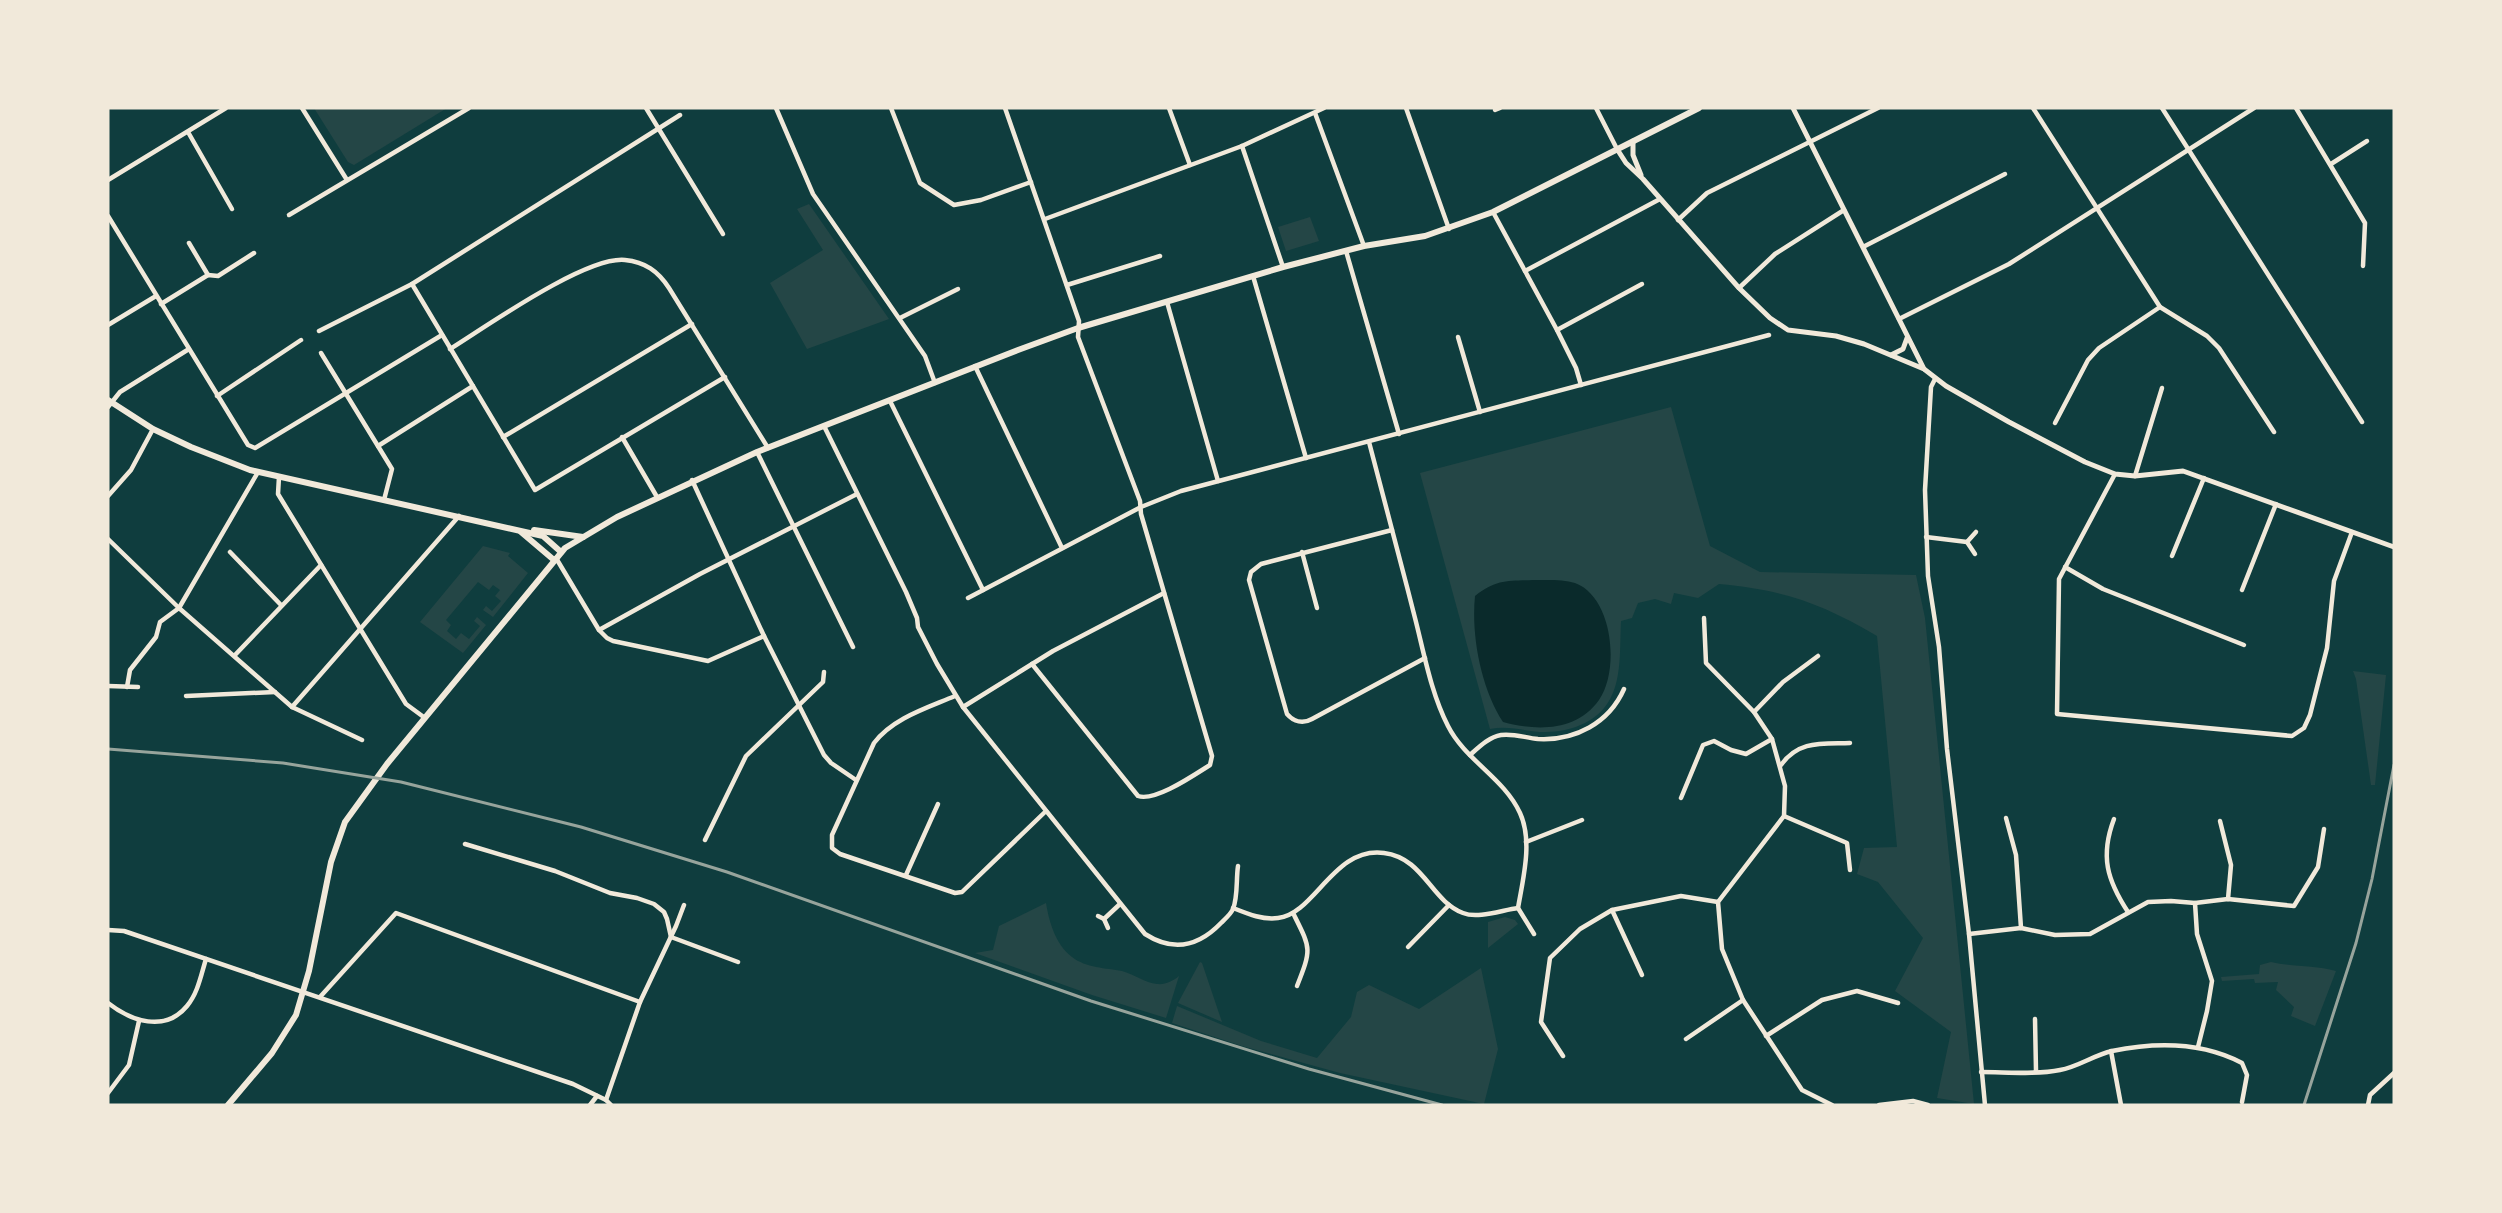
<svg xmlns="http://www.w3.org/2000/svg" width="2502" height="1213" font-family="'Work Sans',sans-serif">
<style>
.green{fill:#244646}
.water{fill:#0a2a2b}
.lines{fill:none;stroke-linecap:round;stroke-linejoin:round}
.minor{stroke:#f1e9da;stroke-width:4.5}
.tertiary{stroke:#f1e9da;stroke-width:5}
.secondary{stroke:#f1e9da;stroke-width:6}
.rail{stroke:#97a49c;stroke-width:3}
</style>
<rect width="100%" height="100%" fill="#0f3d3e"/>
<g class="green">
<polygon points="314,108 447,108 354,165 348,162"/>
<polygon points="809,204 889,319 807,349 770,283 823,250 797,209"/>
<polygon points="1310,217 1319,241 1286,251 1278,227"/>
<path d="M1671,407L1710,546L1760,572L1916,575L1925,618L1974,1104L1937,1098L1951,1032L1895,991L1923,938L1878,882L1857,874L1864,848L1897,847L1877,636C1821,603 1784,590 1719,584L1698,598L1674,593L1671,604L1655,599L1638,603L1632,618L1621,621C1619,659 1625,703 1585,723C1573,729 1559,732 1545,732C1527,732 1509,725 1490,729L1420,473Z"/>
<polygon points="483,546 510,553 508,556 528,573 493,617 483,610 486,606 492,611 501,601 495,596 500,590 493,585 489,590 478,582 446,620 451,625 447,631 456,639 461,633 469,639 480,626 474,621 477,617 486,625 463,653 420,622"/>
<polygon points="2353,671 2386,675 2375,785 2371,785 2356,679"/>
<path d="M1046,903C1049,922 1056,945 1072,957C1086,968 1106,968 1122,971C1134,974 1145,983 1157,984C1165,985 1173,981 1179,976L1166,1018L1092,995L975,953L993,950L999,926Z"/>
<polygon points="1505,917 1515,920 1518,924 1488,948 1488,922"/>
<polygon points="1200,962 1202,963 1222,1022 1178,1003"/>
<path d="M2271,962C2293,967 2314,965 2336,971L2315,1026L2291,1016L2294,1007L2276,990L2278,982L2255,983L2254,979L2222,981L2221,977L2259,974L2260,965Z"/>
<polygon points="1481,968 1498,1049 1484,1104 1340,1073 1242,1046 1172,1023 1177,1006 1261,1041 1317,1058 1351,1017 1357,992 1369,985 1419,1009"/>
</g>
<path class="water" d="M1533,580C1546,580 1563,579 1575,583C1613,597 1620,670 1599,700C1576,732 1536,731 1503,722C1481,688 1471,636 1475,596C1496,579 1508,581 1533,580Z"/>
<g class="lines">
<g class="minor">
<polyline points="302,108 347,180"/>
<polyline points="646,108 723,234"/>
<polyline points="776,108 813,194 925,356 935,383"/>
<polyline points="891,108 920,183 954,205 981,200 1031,182"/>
<path d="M1005,108L1079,321L1078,337L1140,501L1141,514L1212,756L1210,765C1194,775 1155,802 1138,796L1032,664"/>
<polyline points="1169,108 1190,165"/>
<polyline points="1406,108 1449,229"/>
<polyline points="1596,108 1617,149"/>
<polyline points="2033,108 2160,307 2207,336 2219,348 2274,432"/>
<polyline points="2162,108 2362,422"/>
<polyline points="2296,108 2365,223 2363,266"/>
<polyline points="1495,110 1500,108"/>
<polyline points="1315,113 1364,246"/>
<polyline points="188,132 232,209"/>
<polyline points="1242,146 1283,267"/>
<polyline points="2331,164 2367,141"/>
<polyline points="108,180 226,108"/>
<polyline points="1493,212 1557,330 1576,368 1581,385"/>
<polyline points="289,215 469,108"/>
<polyline points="108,216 248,445 255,448 442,335"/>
<polyline points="1045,219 1242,146 1324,108"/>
<polyline points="1678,220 1707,193 1878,108"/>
<polyline points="189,243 208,275"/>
<polyline points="1863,247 2005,174"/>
<polyline points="1346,251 1399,434"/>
<polyline points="1525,271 1660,199"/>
<polyline points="1253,276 1306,458"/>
<polyline points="412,284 535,490 725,377"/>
<polyline points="1067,285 1160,256"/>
<polyline points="1739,288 1775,254 1844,210"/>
<polyline points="1167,302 1218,481"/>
<polyline points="161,304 208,275 218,276 254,253"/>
<polyline points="900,318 958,289"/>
<polyline points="1899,319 2009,264 2254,108"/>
<polyline points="108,325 156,296"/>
<polyline points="1557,330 1642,284"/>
<polyline points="319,331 412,284 680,115"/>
<polyline points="1458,337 1480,412"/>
<path d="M450,349C487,326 586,256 625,260C645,262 658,271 669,288L768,448"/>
<polyline points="321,353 392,469 384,500"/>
<polyline points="975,366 1062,548"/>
<polyline points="1935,379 1931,387 1925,490 1928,576 1939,647 1947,749 1969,934 1985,1105"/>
<polyline points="217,396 301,340"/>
<polyline points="890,401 983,590"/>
<polyline points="108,407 120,392 189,349"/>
<polyline points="2055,423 2088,360 2099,348 2160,307"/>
<path d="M824,426L906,592L917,618L918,627L937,664L963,707L1145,934C1173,952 1198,947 1221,923C1225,919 1231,914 1233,909C1238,897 1236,879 1238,866"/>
<polyline points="503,437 692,324"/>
<polyline points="622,437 657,497"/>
<path d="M1369,442C1384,500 1400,559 1415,618C1424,653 1431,693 1448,726C1465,760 1504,778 1520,813C1533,841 1523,879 1518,908L1534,934"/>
<polyline points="378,446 473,386"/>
<polyline points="757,452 853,647"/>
<polyline points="2115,474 2059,579 2057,714 2292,736 2304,728 2310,715 2327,648 2334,581 2352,532"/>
<polyline points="2135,476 2162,388"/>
<polyline points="279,477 278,494 406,704 425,718"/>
<polyline points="692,480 764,636 824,755 831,763 856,780"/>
<polyline points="108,496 131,470 153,429"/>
<path d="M1392,530L1261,564L1251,572L1249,580L1287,714C1294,722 1303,724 1312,719L1425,658"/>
<polyline points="1926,537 1967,542 1976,532"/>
<polyline points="108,539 179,608 292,707 362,740"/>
<polyline points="1967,542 1975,554"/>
<polyline points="230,552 281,605"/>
<polyline points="1302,552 1317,608"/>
<polyline points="2172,556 2204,478"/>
<polyline points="556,558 599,630 607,638 613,641 708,661 764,636"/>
<polyline points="2065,567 2103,589 2244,645"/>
<polyline points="2242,590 2276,504"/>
<polyline points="968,598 1141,507 1181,491 1769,335"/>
<polyline points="1704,618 1706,663 1754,712 1772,739 1785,786 1784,816 1718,902 1722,949 1743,1000 1802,1090 1832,1105"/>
<polyline points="599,630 700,574 857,494"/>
<polyline points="235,655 321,565"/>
<polyline points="108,686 138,687"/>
<polyline points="127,687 130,670 156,637 160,622 179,608 258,472"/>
<polyline points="186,696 275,692"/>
<path d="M955,696C927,708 893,718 874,743L832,835V848L840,854L955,893L962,892L1046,811"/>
<polyline points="292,707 459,516"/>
<polyline points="963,707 1053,651 1164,593"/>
<polyline points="1754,712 1783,682 1818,656"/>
<path d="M1470,755C1479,747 1489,737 1501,735C1513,733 1526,738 1538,739C1575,741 1609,723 1624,689"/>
<path d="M1781,765C1799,740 1822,744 1850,743"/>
<polyline points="1681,798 1703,745 1714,741 1731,750 1746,754 1772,739"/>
<polyline points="1784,816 1847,843 1850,870"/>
<polyline points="2006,818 2016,855 2021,928"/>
<path d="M2114,819C2100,856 2107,880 2128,912"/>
<polyline points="2220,821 2231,865 2228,899"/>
<polyline points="705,840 746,756 823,682 824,672"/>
<polyline points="1526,842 1582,820"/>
<polyline points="465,844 555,871 610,893 637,898 654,904 664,912 667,919 671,937 738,962"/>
<polyline points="906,875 938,804"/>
<polyline points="2195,903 2197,934 2212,981 2207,1011 2198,1047"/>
<path d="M1233,908C1248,914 1262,920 1278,918C1315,914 1334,846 1384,853C1424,858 1431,901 1463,913C1478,919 1502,910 1518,908"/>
<polyline points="1612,910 1642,975"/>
<path d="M1293,913C1311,949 1312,948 1297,986"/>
<polyline points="1098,916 1104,919 1108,928"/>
<polyline points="1104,919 1120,904"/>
<polyline points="108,930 124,931 573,1084 606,1100 611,1105"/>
<polyline points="1969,934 2021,928 2055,935 2090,934 2148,902 2171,901 2195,903 2228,899 2294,906 2318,867 2324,829"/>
<polyline points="1408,947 1449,905"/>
<polyline points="320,997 396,913 640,1002"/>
<path d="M108,1003C131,1021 165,1033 187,1006C198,993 201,975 206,959"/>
<polyline points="2035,1019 2036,1071"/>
<polyline points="1766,1036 1822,1000 1857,991 1898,1003"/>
<polyline points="1686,1039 1743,1000"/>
<polyline points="2111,1051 2121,1105"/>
<polyline points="1563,1056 1541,1022 1550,958 1580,929 1612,910 1681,896 1718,902"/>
<path d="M1981,1072C2006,1072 2035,1075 2060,1070C2078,1067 2094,1055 2112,1051C2156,1042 2202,1042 2242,1063L2247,1075L2242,1102"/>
<polyline points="108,1093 129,1065 139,1021"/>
<polyline points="606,1100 640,1002 676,926 684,905"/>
<polyline points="590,1105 597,1096"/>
<polyline points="1879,1105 1913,1101 1928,1105"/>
<polyline points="2368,1105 2370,1095 2394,1073"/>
</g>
<g class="tertiary">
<polyline points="1793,108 1924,369"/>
<polyline points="1633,141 1633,155 1641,175"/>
<polyline points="1617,149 1626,163 1643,179 1739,288 1770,318 1788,330 1836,336 1864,344 1924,369 1946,386 2009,422 2085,462 2115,474 2135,476 2183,471 2394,547"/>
<polyline points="1891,355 1903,349 1907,338"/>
</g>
<g class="secondary">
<polyline points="108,400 153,429 191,447 250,470 543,536 561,552"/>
<polyline points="534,530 583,537"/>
<polyline points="521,532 554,560"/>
<polyline points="228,1105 272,1053 296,1015 309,971 331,862 345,822 387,764 565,548 617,517 757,452 1018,350 1078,328 1283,267 1364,246 1425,236 1493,212 1699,108"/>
</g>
<g class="rail">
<polyline points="108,749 283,763 401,782 581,827 727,872 1091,1001 1309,1069 1442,1105"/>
<polyline points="2304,1105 2356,943 2372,879 2394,765"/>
</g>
</g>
<rect width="2502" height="1213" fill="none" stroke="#f1e9da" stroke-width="219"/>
</svg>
